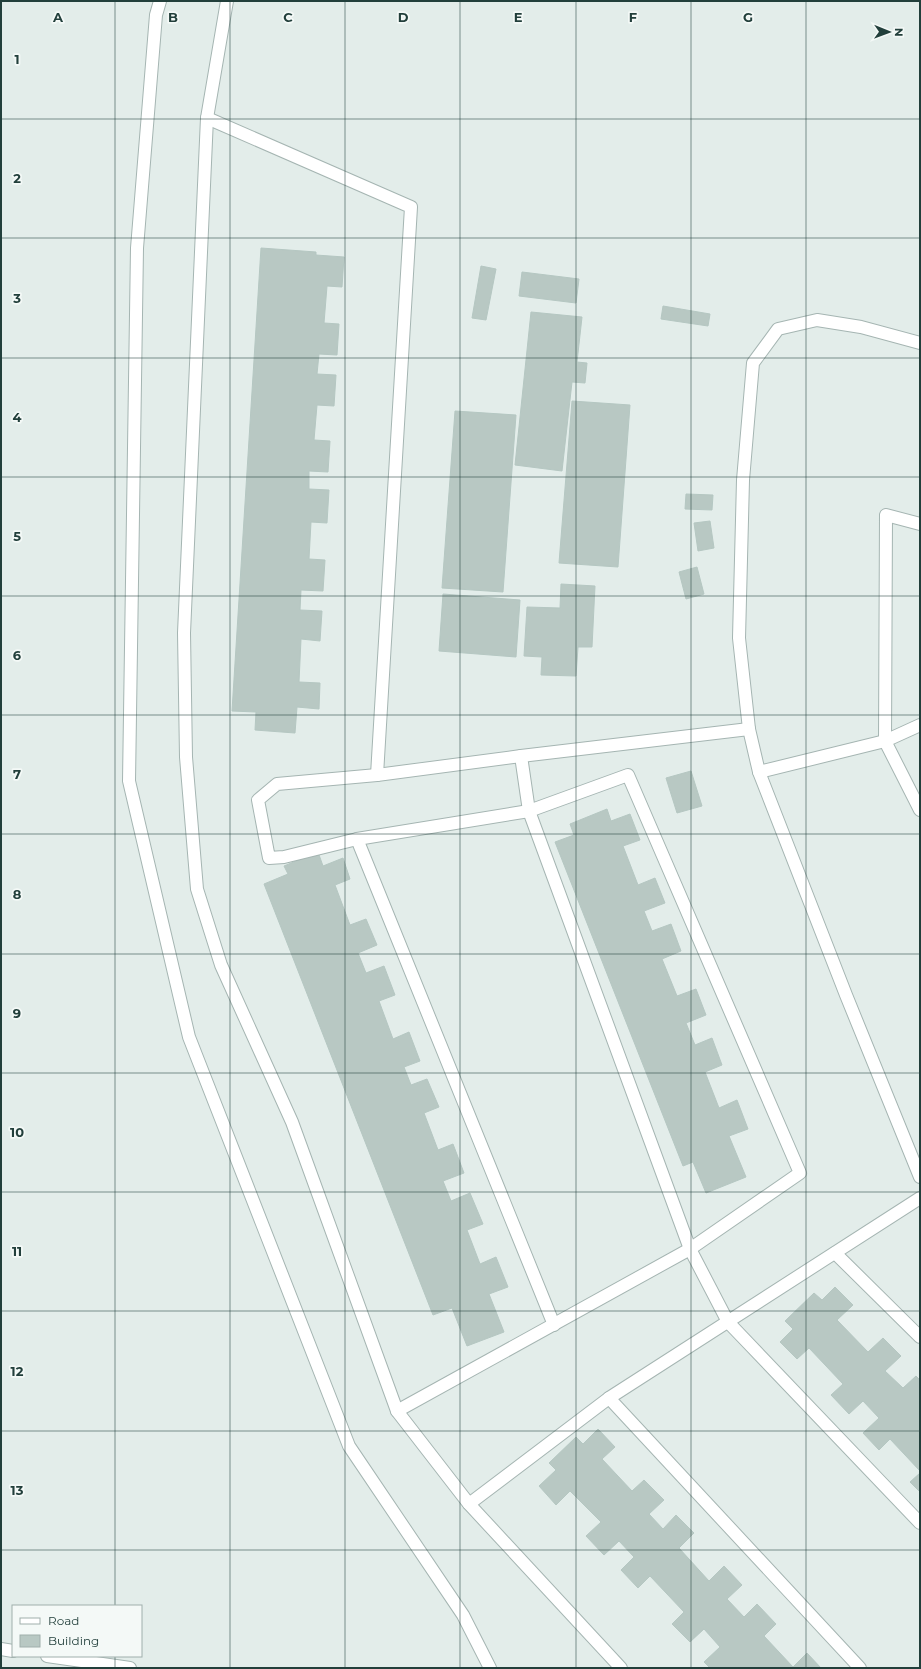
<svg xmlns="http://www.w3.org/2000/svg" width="921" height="1669" font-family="Montserrat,sans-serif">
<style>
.building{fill:#b8c8c3;stroke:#b5c7c2}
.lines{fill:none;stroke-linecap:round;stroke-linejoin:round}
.minor-casing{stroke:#a5b5b2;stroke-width:14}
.minor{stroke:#fff;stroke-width:12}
.grid{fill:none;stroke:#223f3b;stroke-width:1;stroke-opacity:0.55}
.grid-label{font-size:13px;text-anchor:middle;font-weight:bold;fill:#223f3b;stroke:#f4f9f7;stroke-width:3.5;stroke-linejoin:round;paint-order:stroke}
</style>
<rect width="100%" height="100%" fill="#e3edea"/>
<g class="building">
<polygon points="261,248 316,252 316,255 344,257 342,287 327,286 324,323 339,324 337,355 319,354 317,374 336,375 334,406 317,405 314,440 330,441 328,472 309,471 309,489 329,490 327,523 311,522 309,559 325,560 323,591 301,590 300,610 322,611 320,641 301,639 299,682 320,683 319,709 297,707 295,733 255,730 256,712 232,711"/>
<polygon points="481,266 496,269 486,320 472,318"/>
<polygon points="522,272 579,279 576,303 519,296"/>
<polygon points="663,306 710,314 708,326 661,319"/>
<polygon points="531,312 582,317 577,362 587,363 585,383 572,382 562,471 515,465"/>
<polygon points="572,401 630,405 618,567 559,563"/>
<polygon points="455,411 516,415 503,592 442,588"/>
<polygon points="686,494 713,495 712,510 685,509"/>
<polygon points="710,521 714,548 698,551 694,523"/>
<polygon points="697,567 704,594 686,599 679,572"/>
<polygon points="561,584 595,586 592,647 578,647 576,676 541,675 542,657 524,656 527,607 560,608"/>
<polygon points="443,594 520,600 516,657 439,651"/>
<polygon points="691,771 702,806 677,813 666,778"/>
<polygon points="607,809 611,821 630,814 640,840 623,846 638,885 655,878 665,903 644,911 652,931 671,924 681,951 662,959 677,996 696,989 706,1015 686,1023 695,1045 712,1038 722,1065 705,1072 719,1108 737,1100 748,1129 729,1136 746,1177 706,1193 693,1162 683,1166 555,842 574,835 570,824"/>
<polygon points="318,852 323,866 343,858 350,879 335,885 350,925 366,919 377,945 358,953 366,973 384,966 395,995 379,1001 393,1039 409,1032 420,1061 404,1067 411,1085 427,1079 439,1107 424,1113 438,1150 453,1144 464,1173 443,1181 451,1201 470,1193 483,1224 467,1230 480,1264 496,1257 508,1287 489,1294 504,1332 467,1346 452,1308 433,1315 264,884 288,874 284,866"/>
<polygon points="835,1287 853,1305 837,1320 868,1352 883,1338 901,1356 885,1371 903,1388 916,1376 920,1380 920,1471 890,1439 879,1450 863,1433 879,1418 863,1401 849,1414 831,1395 843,1384 809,1348 797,1359 780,1342 793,1329 785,1321 814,1293 822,1300"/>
<polygon points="598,1429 615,1447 602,1459 632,1491 644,1480 664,1500 649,1514 663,1529 676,1515 694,1533 679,1548 709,1581 724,1566 742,1585 727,1599 744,1617 757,1604 776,1624 764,1636 793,1667 807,1653 821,1668 710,1668 704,1662 720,1647 704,1629 690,1642 672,1624 684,1612 650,1576 638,1588 621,1570 634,1557 619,1541 604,1555 586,1536 601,1522 570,1491 556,1505 539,1486 556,1470 549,1463 576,1437 583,1444"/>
<polygon points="920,1473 920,1492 910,1482"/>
</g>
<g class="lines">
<g class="minor-casing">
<g id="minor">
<polyline points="160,1 156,15 137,248 129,781 189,1037 349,1446 463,1615 490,1668"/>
<polyline points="227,1 207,118 184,633 186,757 197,889 221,965 292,1122 397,1411 469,1504 621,1668"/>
<polyline points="207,118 411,207 377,775"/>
<polyline points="920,343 861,327 817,320 778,329 753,363 743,480 739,638 749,729 759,772 846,995 920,1177"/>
<polyline points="920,524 886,515 885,741 920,810"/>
<polyline points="521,756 529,811 690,1249 728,1322 920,1523"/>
<polyline points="759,772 885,741 920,725"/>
<polyline points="357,839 554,1325"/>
<polyline points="835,1253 920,1337"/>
<polyline points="609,1398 860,1668"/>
<polyline points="397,1411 690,1249 800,1173 628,775 529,811 357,839 284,857 269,858 258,800 277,784 377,775 521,756 749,729"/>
<polyline points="469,1504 609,1398 920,1198"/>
<polyline points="1,1649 13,1651"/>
<polyline points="47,1656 130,1668"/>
</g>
</g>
<use href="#minor" class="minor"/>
</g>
<path class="grid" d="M115,1V1606M230,1V1668M345,1V1668M460,1V1668M576,1V1668M691,1V1668M806,1V1668M1,119H920M1,238H920M1,358H920M1,477H920M1,596H920M1,715H920M1,834H920M1,954H920M1,1073H920M1,1192H920M1,1311H920M1,1431H920M1,1550H920M115,1656V1668"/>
<g class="grid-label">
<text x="58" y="22">A</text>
<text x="173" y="22">B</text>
<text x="288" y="22">C</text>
<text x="403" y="22">D</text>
<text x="518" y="22">E</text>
<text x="633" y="22">F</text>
<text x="748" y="22">G</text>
<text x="17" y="64">1</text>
<text x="17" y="183">2</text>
<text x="17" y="303">3</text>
<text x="17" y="422">4</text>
<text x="17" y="541">5</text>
<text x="17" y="660">6</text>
<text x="17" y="779">7</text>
<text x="17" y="899">8</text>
<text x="17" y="1018">9</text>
<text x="17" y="1137">10</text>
<text x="17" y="1256">11</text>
<text x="17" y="1376">12</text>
<text x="17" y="1495">13</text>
</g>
<rect width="921" height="1669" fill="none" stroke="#223f3b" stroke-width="4"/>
<rect x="12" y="1605" width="130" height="52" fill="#f4f9f7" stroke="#a0afac"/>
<rect x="20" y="1618" width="20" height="6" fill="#ffffff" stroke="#a0afac"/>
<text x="48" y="1625" font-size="12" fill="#223f3b">Road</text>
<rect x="20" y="1635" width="20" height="12" fill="#b8c8c3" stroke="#a0afac"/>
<text x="48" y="1645" font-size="12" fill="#223f3b">Building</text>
<g transform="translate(889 32) rotate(91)" stroke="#f4f9f7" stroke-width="3" paint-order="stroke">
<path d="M0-3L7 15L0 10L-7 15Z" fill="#223f3b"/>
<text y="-6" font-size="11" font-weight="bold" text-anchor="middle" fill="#223f3b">N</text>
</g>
</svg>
